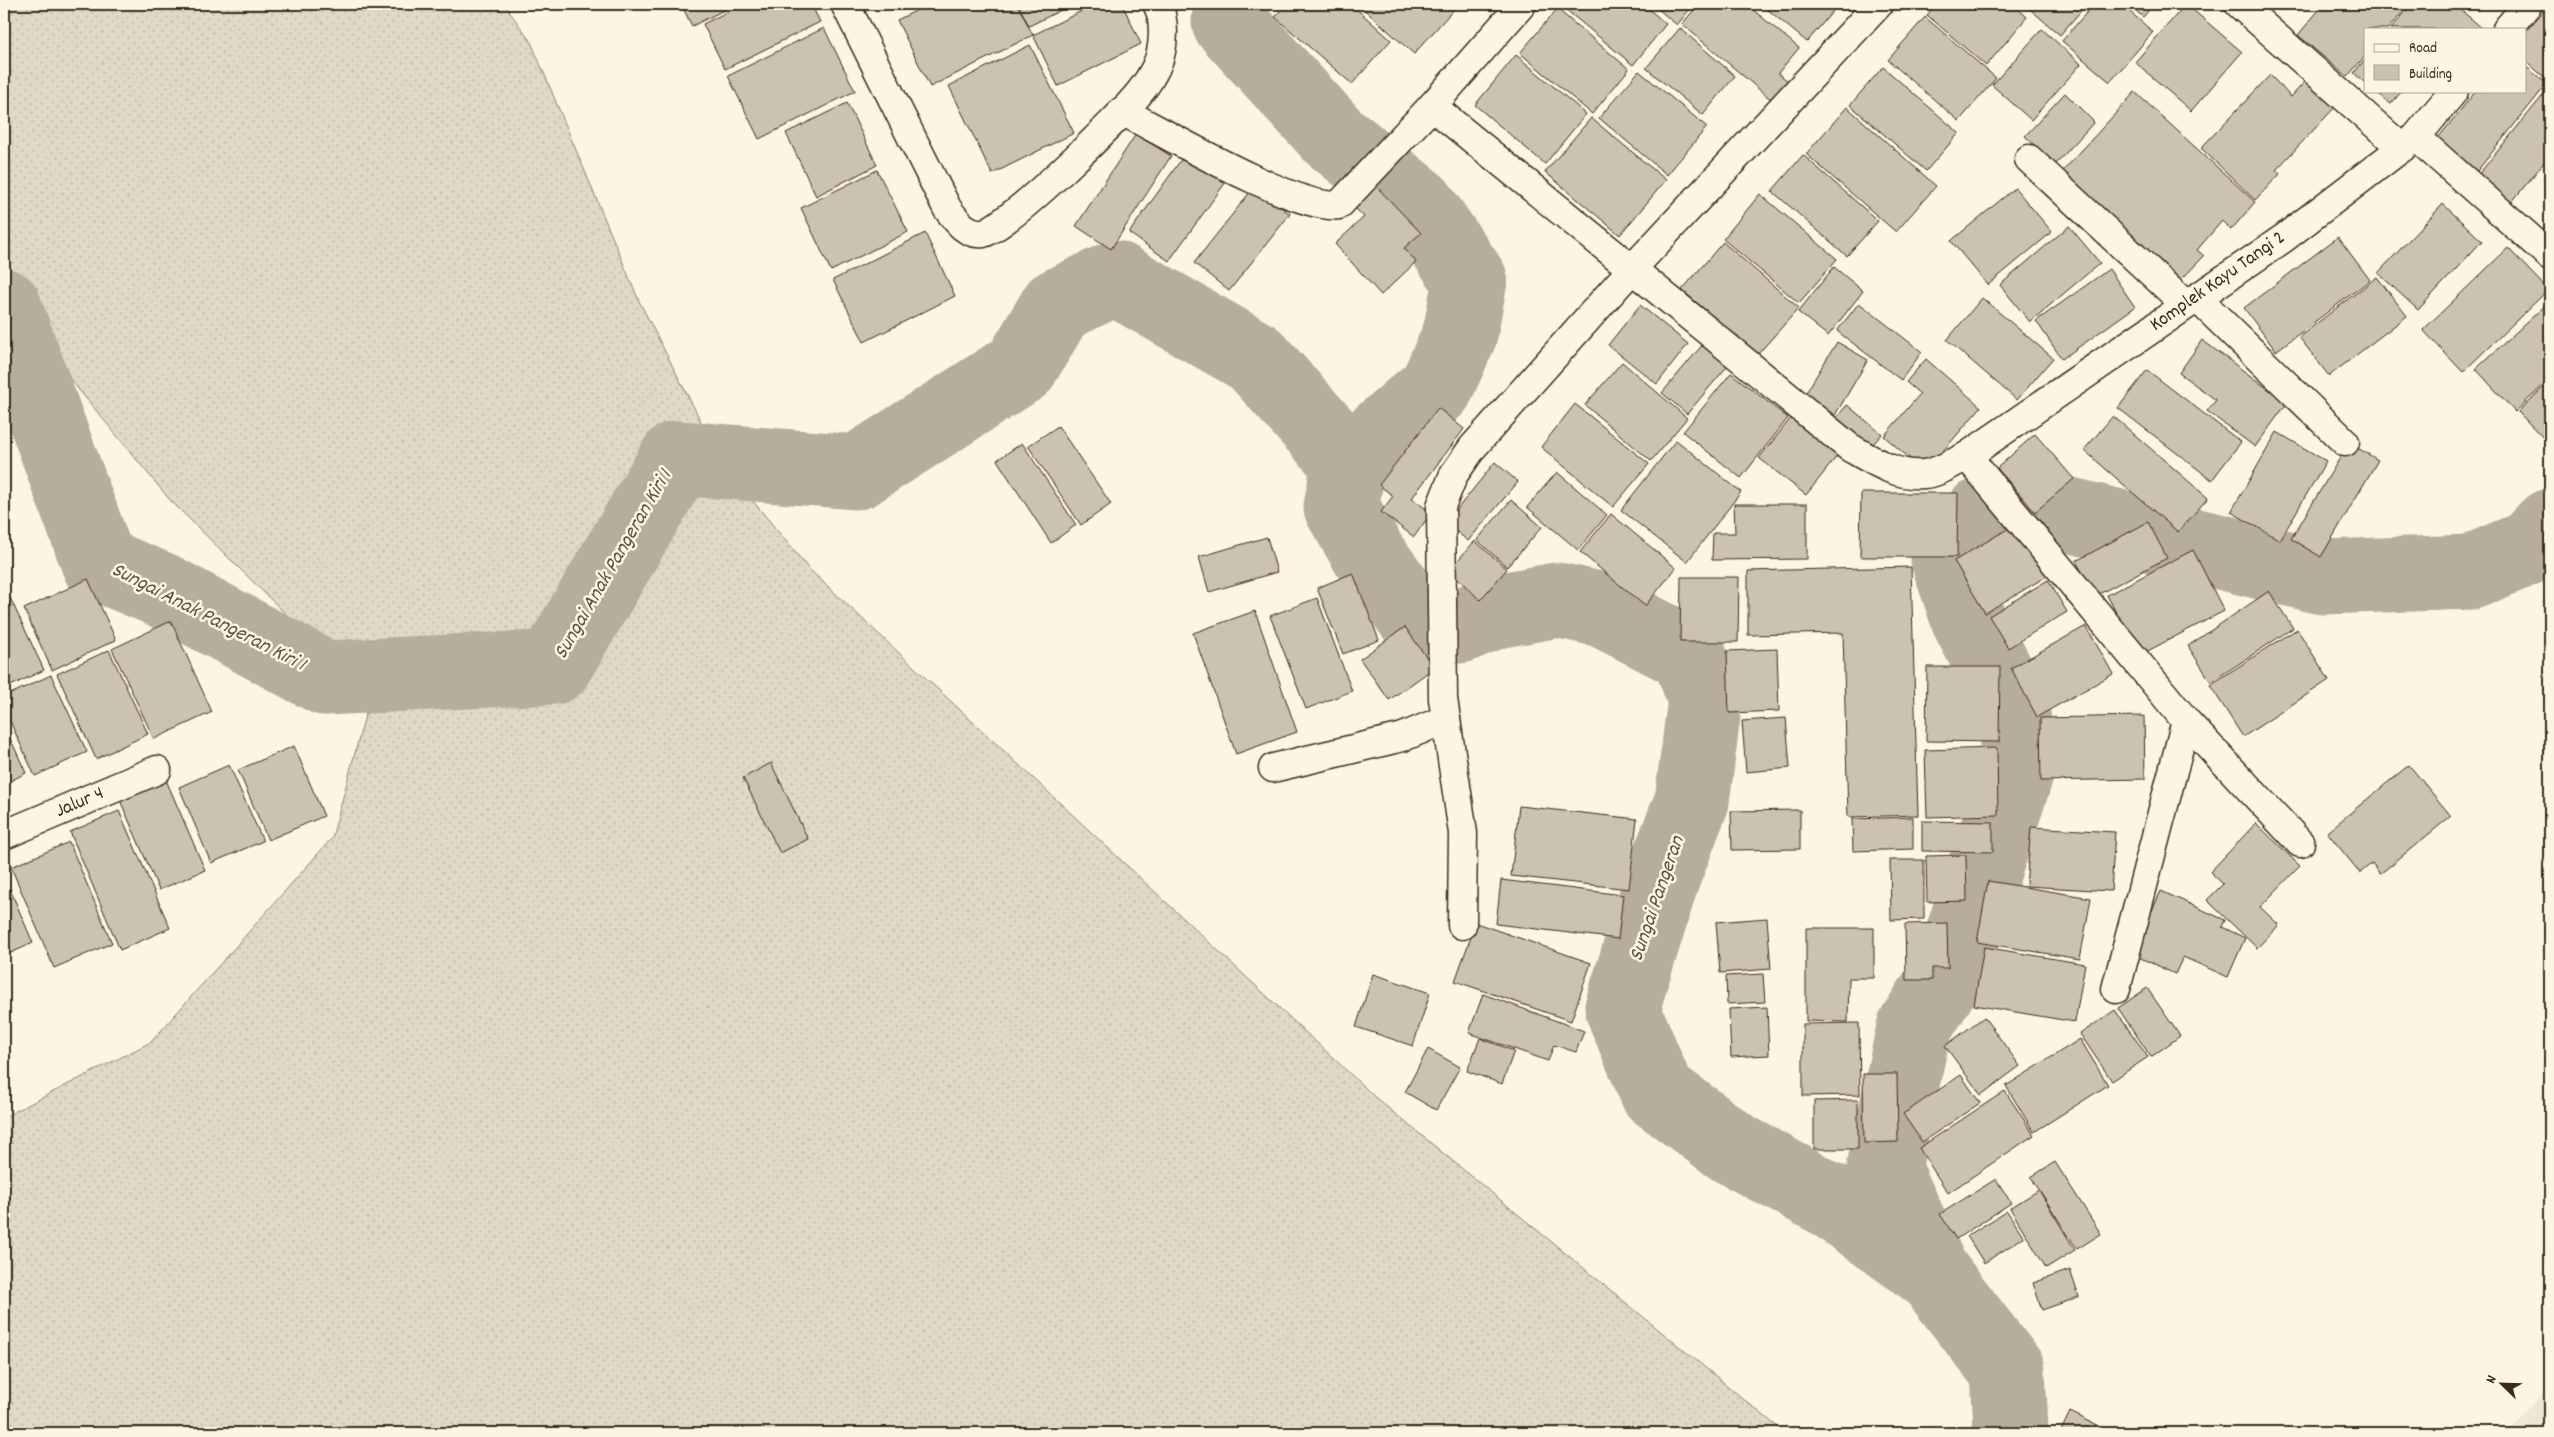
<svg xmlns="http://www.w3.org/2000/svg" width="2554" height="1437" font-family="Dekko,sans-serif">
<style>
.built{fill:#eee6d6}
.grass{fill:url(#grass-dots);stroke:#8e8173}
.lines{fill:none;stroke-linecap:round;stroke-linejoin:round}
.river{stroke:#b7ad9e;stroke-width:75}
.building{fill:#ccc2b3;stroke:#3b2a1e}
.minor-casing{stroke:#3b2a1e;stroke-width:31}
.minor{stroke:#fcf5e5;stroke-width:28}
.labels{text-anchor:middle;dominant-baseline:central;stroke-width:5;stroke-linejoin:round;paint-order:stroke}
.street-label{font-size:20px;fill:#3b2a1e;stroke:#fcf5e5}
.water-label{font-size:21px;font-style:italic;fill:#605144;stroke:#fcf5e5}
</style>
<defs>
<pattern id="grass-dots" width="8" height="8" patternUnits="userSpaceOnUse" patternTransform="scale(1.25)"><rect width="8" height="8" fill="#e0d8c8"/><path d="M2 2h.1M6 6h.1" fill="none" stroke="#c1baab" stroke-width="1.8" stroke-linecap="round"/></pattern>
</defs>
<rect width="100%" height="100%" fill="#fcf5e5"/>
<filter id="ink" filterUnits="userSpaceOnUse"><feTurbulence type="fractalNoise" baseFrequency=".02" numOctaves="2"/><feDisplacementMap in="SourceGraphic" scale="10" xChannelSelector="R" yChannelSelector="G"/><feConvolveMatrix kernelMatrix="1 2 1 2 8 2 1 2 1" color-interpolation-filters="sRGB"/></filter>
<g filter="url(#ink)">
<polygon class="built" points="2550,1388 2550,1433 2503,1433"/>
<polygon class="grass" points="4,4 504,4 531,42 639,301 724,466 809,569 1377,1099 1785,1433 4,1433 4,1117 151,1042 332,838 370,697 170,500 41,344 4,260"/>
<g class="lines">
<g class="river">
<polyline points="1231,4 1229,22 1334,137 1418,204 1470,280 1460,334 1436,388 1349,463"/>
<polyline points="4,306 99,564 162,590 325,678 554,667 677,458 857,472 1021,367 1057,306 1115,278 1255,358 1349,463"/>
<polyline points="1349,463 1341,507 1369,555 1414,616 1460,626 1496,611 1557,600 1603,610 1689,654 1705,700 1692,801 1662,879 1622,1008 1657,1092 1733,1148 1831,1201 1933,1274 2008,1371 2011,1429 2009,1433"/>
<polyline points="1931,1271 1884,1168 1914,1028 1951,969 2020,762 2011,701 1969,621 1948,559 1980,516 2033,506 2323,577 2471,572 2530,547 2550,526"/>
</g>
</g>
<g class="building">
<polygon points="681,4 736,4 692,26"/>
<polygon points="743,4 811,4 820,22 725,69 703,24"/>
<polygon points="930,4 1017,4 1033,35 930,87 897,20"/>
<polygon points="1018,4 1073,4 1029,26"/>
<polygon points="1096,4 1122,4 1141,44 1058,86 1033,35"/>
<polygon points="1286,4 1351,4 1391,40 1352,84 1275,17"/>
<polygon points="1358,4 1449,4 1454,9 1414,54"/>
<polygon points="1559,4 1643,4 1666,24 1633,65"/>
<polygon points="1652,4 1694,4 1677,25"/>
<polygon points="1699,4 1746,4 1799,48 1778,73 1789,82 1774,102 1682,24"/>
<polygon points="1761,4 1837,4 1838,5 1807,42"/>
<polygon points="1937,4 2012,4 2027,17 1986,66 1927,15"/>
<polygon points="2024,4 2087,4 2060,35"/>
<polygon points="2094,4 2121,4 2153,32 2110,82 2062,41"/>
<polygon points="2128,4 2154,4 2143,17"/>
<polygon points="2186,4 2242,52 2191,111 2135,62"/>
<polygon points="2324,4 2410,4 2388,29 2365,29 2365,56 2347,77 2298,35"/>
<polygon points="2412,4 2454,4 2483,29 2391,29"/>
<polygon points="2550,4 2550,74 2546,79 2525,60 2525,32"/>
<polygon points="1557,9 1629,69 1592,114 1520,53"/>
<polygon points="1925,17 1996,78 1959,121 1888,60"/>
<polygon points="824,28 855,91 759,139 728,76"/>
<polygon points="1680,28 1735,76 1703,115 1646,68"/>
<polygon points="2042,29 2081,64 2031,120 1992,85"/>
<polygon points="1030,45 1074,133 992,174 949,86"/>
<polygon points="1516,55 1586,114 1545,164 1475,105"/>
<polygon points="2365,59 2365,83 2354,73"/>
<polygon points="2525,66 2547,84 2477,171 2438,138 2476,91 2525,91"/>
<polygon points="1883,67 1959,133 1926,171 1850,105"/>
<polygon points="1639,71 1707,127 1667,175 1599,118"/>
<polygon points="2270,75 2291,97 2309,77 2338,104 2276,170 2280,174 2255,200 2201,148"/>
<polygon points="2550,87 2550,155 2511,203 2478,175"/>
<polygon points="2375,91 2402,91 2391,104"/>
<polygon points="2135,92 2255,202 2231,230 2222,221 2197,250 2204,256 2181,280 2062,172"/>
<polygon points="2065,93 2094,122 2055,165 2025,136"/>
<polygon points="847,103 877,165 816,196 786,133"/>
<polygon points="1847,107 1936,186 1896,232 1806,154"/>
<polygon points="1591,118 1666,180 1620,235 1545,172"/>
<polygon points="1136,134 1171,156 1111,249 1076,226"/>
<polygon points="1188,150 1228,179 1169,261 1129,233"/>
<polygon points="1803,155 1878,221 1847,256 1772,191"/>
<polygon points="877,170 908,232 831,271 801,208"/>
<polygon points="1376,186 1421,233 1404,248 1416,262 1381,295 1335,244 1364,217 1354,207"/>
<polygon points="1254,187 1290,214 1229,291 1194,263"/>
<polygon points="2015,188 2052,232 1988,285 1951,241"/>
<polygon points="1760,194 1837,259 1799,303 1723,239"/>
<polygon points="2443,204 2482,241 2418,310 2378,273"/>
<polygon points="2069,226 2100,263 2030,322 2000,285"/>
<polygon points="925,233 955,296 864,342 833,280"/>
<polygon points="2338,237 2370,280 2276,351 2244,308"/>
<polygon points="1723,242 1799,308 1757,355 1682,290"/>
<polygon points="2508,248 2548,290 2463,372 2423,330"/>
<polygon points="1834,267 1863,291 1828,336 1798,312"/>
<polygon points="2109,269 2135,307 2062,359 2036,321"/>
<polygon points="2377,277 2407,316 2329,376 2299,337"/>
<polygon points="1982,298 2053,358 2017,400 1947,340"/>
<polygon points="2550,301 2550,379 2515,412 2476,369"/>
<polygon points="1859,303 1922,352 1901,380 1837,331"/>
<polygon points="1640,305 1688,344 1657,384 1608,345"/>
<polygon points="2202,340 2287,403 2255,447 2207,411 2216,400 2179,373"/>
<polygon points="1837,342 1868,360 1835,415 1804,396"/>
<polygon points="1704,343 1729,364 1687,414 1662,393"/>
<polygon points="1926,359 1981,407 1925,472 1884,436 1920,394 1906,382"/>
<polygon points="1622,362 1687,418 1651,461 1585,405"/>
<polygon points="2147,370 2241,442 2212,480 2118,408"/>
<polygon points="1731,373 1788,418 1741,478 1683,432"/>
<polygon points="2550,381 2550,445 2518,412"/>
<polygon points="1575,404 1649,464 1613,507 1541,447"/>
<polygon points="1847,405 1882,434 1866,452 1832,423"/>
<polygon points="1438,408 1464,429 1412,498 1431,513 1414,537 1381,512 1393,496 1379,485"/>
<polygon points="2113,416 2208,498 2178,532 2084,450"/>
<polygon points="4,417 10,431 4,434"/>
<polygon points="1791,418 1838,455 1806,495 1759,458"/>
<polygon points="1058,426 1111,504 1081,525 1028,446"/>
<polygon points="2277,432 2326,461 2280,540 2231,512"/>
<polygon points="2035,434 2074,479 2035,512 1997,468"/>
<polygon points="1676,440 1741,492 1687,562 1621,510"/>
<polygon points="1022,443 1076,525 1051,543 997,460"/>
<polygon points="2349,443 2378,460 2321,557 2291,539"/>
<polygon points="1495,462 1518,482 1468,541 1446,523"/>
<polygon points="1557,472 1607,515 1578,550 1527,507"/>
<polygon points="1861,493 1958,493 1957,557 1860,557"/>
<polygon points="1511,500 1542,527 1507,567 1477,540"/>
<polygon points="1734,504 1807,504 1807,559 1712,560 1713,533 1735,533"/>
<polygon points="1611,514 1676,568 1645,606 1580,552"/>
<polygon points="2148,522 2167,558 2095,596 2076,561"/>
<polygon points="2016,524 2047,576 1985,613 1954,561"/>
<polygon points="1267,537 1277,572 1209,592 1199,557"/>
<polygon points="1475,541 1507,569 1480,600 1449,570"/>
<polygon points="2193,550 2224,611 2138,656 2107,595"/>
<polygon points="1911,567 1918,815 1848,817 1843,633 1748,635 1748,571"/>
<polygon points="1353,573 1379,640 1343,654 1317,588"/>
<polygon points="1681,577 1739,577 1738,642 1680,642"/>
<polygon points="88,579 116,640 52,670 24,609"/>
<polygon points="2048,580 2067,612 2008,648 1989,616"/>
<polygon points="4,585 44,670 4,689"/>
<polygon points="2269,591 2293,628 2211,682 2188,646"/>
<polygon points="1317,598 1352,691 1306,709 1270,616"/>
<polygon points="1255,611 1297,732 1236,754 1193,633"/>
<polygon points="171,621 212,712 154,739 112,649"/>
<polygon points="2086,626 2113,674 2037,717 2011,668"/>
<polygon points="1405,627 1434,668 1389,700 1360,659"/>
<polygon points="2297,629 2329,680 2243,737 2210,685"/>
<polygon points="1777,649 1779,711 1729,713 1727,651"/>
<polygon points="109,650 148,734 96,759 57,674"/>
<polygon points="1927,667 2000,667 1999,742 1926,741"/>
<polygon points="51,675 87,752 35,776 4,708 4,697"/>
<polygon points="2144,716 2145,779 2041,781 2040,718"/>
<polygon points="1786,718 1790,768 1746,772 1742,721"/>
<polygon points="4,725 26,773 4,784"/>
<polygon points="294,746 324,816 268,840 238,770"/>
<polygon points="1997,748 1998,815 1927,817 1925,750"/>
<polygon points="771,763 808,839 780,853 743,778"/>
<polygon points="229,765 263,841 211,863 179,787"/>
<polygon points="2409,765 2451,816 2380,874 2372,863 2360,873 2327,832"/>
<polygon points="166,780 205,870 159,890 120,800"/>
<polygon points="1519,806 1637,819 1629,889 1511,876"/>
<polygon points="1800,810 1800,849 1732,850 1731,811"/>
<polygon points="119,811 170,928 120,950 70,832"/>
<polygon points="1913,817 1913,849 1853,851 1852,819"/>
<polygon points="1922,821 1993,822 1993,852 1922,851"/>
<polygon points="2256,823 2300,866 2260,907 2279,925 2257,948 2207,900 2223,884 2210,872"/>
<polygon points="2031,827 2115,832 2111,891 2026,886"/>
<polygon points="69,842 112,943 54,968 11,867"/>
<polygon points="1966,855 1967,901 1927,902 1926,856"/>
<polygon points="1890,860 1924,860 1924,919 1891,920"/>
<polygon points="4,875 33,943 4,956"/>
<polygon points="1501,880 1623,895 1618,939 1496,924"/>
<polygon points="1988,881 2091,898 2080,959 1977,942"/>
<polygon points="2161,891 2225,920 2222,927 2245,938 2228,977 2183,957 2175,974 2132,954"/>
<polygon points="1767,918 1771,969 1720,973 1716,922"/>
<polygon points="1476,923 1591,963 1571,1021 1455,981"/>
<polygon points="1947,923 1948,968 1932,968 1932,980 1906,980 1905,924"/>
<polygon points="1806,928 1874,928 1874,978 1849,978 1848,1022 1806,1021"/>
<polygon points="1984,947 2085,964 2075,1022 1974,1005"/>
<polygon points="1373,974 1430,993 1413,1046 1356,1027"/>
<polygon points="1763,974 1765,1002 1727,1004 1726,976"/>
<polygon points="2147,988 2180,1036 2151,1057 2118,1008"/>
<polygon points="1483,994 1584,1031 1576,1052 1554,1045 1548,1061 1469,1033"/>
<polygon points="1767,1007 1769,1055 1731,1057 1729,1009"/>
<polygon points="2115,1010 2148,1057 2112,1081 2080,1034"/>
<polygon points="1984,1017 2020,1066 1981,1095 1945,1046"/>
<polygon points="1859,1023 1860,1095 1803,1096 1803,1024"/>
<polygon points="1480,1038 1514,1051 1502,1084 1467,1071"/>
<polygon points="2080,1039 2108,1085 2034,1132 2006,1086"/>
<polygon points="1428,1049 1460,1067 1436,1110 1405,1092"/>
<polygon points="1863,1074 1897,1074 1898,1142 1864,1143"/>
<polygon points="1961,1075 1980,1103 1922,1142 1903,1114"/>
<polygon points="2005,1091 2034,1135 1948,1193 1919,1148"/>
<polygon points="1858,1100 1858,1149 1814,1149 1814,1101"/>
<polygon points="2055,1162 2101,1234 2077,1249 2031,1177"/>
<polygon points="1996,1179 2011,1203 1956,1239 1940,1214"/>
<polygon points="2039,1190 2075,1250 2046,1268 2010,1208"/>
<polygon points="2007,1211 2024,1237 1984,1263 1967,1236"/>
<polygon points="2070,1270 2079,1297 2042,1310 2033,1283"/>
<polygon points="2070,1412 2113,1433 2060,1433"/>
</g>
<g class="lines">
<g class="minor-casing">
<g id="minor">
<path d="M845,4L947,208C956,220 966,235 983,233C1005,230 1123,115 1140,92C1146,85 1152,75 1156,67C1164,50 1166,20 1157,4"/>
<polyline points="2239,4 2402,148"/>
<polyline points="2507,29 2528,4"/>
<polyline points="1432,106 1632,269 1879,4"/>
<path d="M1122,111C1163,132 1300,212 1339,205L1432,106L1522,4"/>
<polyline points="2416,137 2550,256"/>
<polyline points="2029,159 2186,305"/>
<polyline points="2197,298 2345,442"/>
<polyline points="1967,456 2186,721 2116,989"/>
<polyline points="2186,721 2300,843"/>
<polyline points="1273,768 1403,737 1446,719"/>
<polyline points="4,835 157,770"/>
<path d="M1462,925L1463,833L1443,699L1441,506L1454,474L1473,447L1632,269L1849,447C1872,460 1897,477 1924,474C1939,473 1954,462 1967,456L2284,238L2416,137L2454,91"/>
</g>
</g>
<use href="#minor" class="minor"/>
</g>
</g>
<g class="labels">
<g class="street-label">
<text transform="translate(2218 282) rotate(-35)">Komplek Kayu Tangi 2</text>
<text transform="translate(80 803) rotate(-23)">Jalur 4</text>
</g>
<g class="water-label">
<text transform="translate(614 565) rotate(-60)">Sungai Anak Pangeran Kiri 1</text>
<text transform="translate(208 618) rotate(27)">Sungai Anak Pangeran Kiri 1</text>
<text transform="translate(1658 899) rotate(-71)">Sungai Pangeran</text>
</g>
</g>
<rect width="2554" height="1437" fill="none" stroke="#fcf5e5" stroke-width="20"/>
<rect x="10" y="10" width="2534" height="1417" fill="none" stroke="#3b2a1e" stroke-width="2" filter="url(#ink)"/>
<rect x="2364" y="28" width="162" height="65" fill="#fcf5e5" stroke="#afa495"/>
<rect x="2374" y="44" width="25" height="8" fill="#fcf5e5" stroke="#afa495"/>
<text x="2409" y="52" font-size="15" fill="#3b2a1e">Road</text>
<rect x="2374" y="65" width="25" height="15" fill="#ccc2b3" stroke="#afa495"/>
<text x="2409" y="78" font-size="15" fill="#3b2a1e">Building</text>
<g transform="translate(2502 1384) rotate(293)" stroke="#fcf5e5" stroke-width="4" paint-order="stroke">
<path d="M0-4L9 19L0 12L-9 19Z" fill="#3b2a1e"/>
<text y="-8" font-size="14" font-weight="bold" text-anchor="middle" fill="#3b2a1e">N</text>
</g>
</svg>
